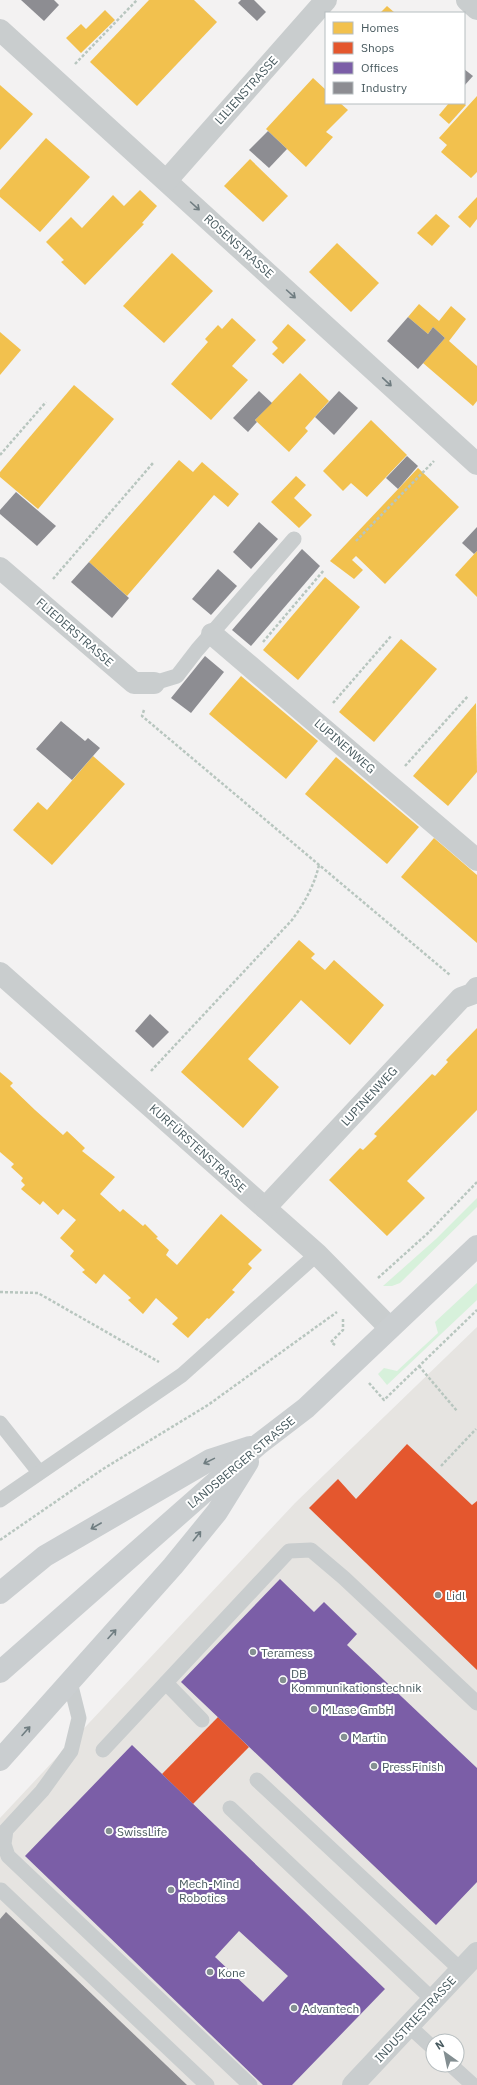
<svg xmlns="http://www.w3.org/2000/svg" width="477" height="2085" font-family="'IBM Plex Sans',sans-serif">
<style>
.commercial{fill:#e6e4e1;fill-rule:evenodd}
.green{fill:#d7f1db}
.homes{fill:#f2c14e}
.shops{fill:#e4572e}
.offices{fill:#7b5ea7;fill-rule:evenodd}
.industry{fill:#8d8d92}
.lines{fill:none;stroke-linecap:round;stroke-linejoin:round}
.path{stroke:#b8c6bf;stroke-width:2.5;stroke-dasharray:3 2;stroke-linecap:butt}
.service{stroke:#c9cdce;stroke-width:15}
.minor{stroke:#c9cdce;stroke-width:22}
.secondary{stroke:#caced0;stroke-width:22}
.oneway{stroke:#6f7c80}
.oneway2{stroke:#6f7d81}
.poi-dot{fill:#848f92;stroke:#fff;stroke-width:1.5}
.labels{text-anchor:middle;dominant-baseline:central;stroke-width:4;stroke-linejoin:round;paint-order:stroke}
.street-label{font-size:12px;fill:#485a5f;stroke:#fff}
.poi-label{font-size:12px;fill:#485a5f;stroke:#fff;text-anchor:start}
</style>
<rect width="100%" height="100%" fill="#f3f2f2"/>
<path class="commercial" d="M477,1327V2085H0V1818L295,1503ZM433,2041H457V2065H433Z"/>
<g class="green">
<polygon points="477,1198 477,1207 400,1283 392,1286 383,1286 436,1239"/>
<polygon points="477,1283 477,1300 387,1385 378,1374 384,1368 397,1371 438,1333 435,1322"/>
</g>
<g class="homes">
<polygon points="149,0 194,0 217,22 137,106 90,62"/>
<polygon points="387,6 395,13 380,13"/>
<polygon points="105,10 115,20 81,53 66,38 81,24 86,29"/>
<polygon points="313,78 326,90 326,103 340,103 348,110 326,132 333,137 306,167 266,129"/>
<polygon points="0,85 33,114 0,150"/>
<polygon points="477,96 477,172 471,178 441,152 447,145 439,138"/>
<polygon points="449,103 463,103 466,105 449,124 439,115"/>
<polygon points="46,138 90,177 40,232 0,197 0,190"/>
<polygon points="250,159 288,196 263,222 224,186"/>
<polygon points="140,190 157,206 142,223 144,224 85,285 61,262 64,260 46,242 71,217 82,228 113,195 124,206"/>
<polygon points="477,197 477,219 470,228 458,217"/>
<polygon points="436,214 450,226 432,246 417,233"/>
<polygon points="337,243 379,283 351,312 309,272"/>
<polygon points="172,253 213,291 164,343 123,306"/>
<polygon points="419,304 439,321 451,306 466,319 449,341 477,366 477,401 473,406 423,363 445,338 433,327 428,334 408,317"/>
<polygon points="232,318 256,340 232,366 248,380 211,420 171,384 208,342 205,339 218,325 222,329"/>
<polygon points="288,324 306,340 283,364 272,354 278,348 272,342"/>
<polygon points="0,332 21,350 0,375"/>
<polygon points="300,373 329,401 305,428 308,431 289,452 255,420"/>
<polygon points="74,385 114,419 38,509 0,477 0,472"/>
<polygon points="371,420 407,455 367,497 351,483 343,491 323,471"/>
<polygon points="179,460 193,472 202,462 239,494 228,507 214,495 127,596 89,562"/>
<polygon points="418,468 459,507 385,584 356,556 352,560 363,570 354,579 330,561"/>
<polygon points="296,476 306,485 294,498 312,515 299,528 271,502"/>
<polygon points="477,551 477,597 455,575"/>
<polygon points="325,577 360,607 298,680 263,650"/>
<polygon points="401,639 437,669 374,742 339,712"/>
<polygon points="241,676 318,741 286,779 209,714"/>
<polygon points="476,703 477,772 448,806 413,776"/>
<polygon points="93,756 125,784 52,865 13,830 38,802 47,810"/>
<polygon points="336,757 419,827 387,864 305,794"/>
<polygon points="434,838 477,875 477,943 401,877"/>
<polygon points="299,940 315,954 311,958 325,970 334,960 384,1005 350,1045 301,1000 248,1059 279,1087 243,1128 181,1072"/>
<polygon points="477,1028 477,1110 407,1181 425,1198 387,1236 329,1180 360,1148 363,1150 377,1136 374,1134 432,1074 435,1076 448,1062 446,1060"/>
<polygon points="0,1072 13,1083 10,1086 35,1110 63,1135 67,1131 85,1148 82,1151 115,1177 100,1194 120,1212 123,1209 143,1226 145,1224 158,1237 156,1238 169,1250 166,1255 177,1265 221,1214 262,1250 248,1264 252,1268 232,1290 235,1292 209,1319 207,1318 188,1338 172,1324 178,1318 156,1298 143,1314 128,1300 131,1298 104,1274 96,1284 82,1272 85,1270 70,1256 74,1251 60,1238 76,1220 63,1209 58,1215 43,1201 40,1205 21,1189 25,1185 21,1181 23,1178 11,1167 14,1164 0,1152"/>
</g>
<g class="shops">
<polygon points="407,1444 472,1505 477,1501 477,1670 309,1508 338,1479 356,1499"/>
<polygon points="218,1717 249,1747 193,1804 162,1774"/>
</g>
<g class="offices">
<polygon points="280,1579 314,1612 324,1602 357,1634 347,1645 477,1768 477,1882 436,1925 181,1682"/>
<path d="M132,1745L385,1989L292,2085H263L25,1856ZM239,1931L288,1976L263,2002L215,1957Z"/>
</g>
<g class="industry">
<polygon points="21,0 54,0 59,5 44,21"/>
<polygon points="241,0 254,0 266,12 257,21 238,3"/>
<polygon points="464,69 473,76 464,86"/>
<polygon points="268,131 287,149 269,168 249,150"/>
<polygon points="408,317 428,334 433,327 445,338 418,369 387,341"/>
<polygon points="259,391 272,403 255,420 257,422 248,432 233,418"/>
<polygon points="339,391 358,408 334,435 315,417"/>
<polygon points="407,456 418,466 398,489 386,478"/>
<polygon points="16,492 56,526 37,546 0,514 0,510"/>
<polygon points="259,522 278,539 251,569 233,552"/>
<polygon points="477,527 477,551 474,554 462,543"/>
<polygon points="302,549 320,566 251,646 232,630"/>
<polygon points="89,562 129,598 112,618 71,582"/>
<polygon points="218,569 237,586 211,615 192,599"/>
<polygon points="205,656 224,672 191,713 171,698"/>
<polygon points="61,721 85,741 88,738 100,748 72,780 36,749"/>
<polygon points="150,1014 169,1032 153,1048 135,1031"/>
<polygon points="6,1912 187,2085 0,2085 0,1919"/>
</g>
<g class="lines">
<g class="path">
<polyline points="75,64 137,0"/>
<polyline points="0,455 46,402"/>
<polyline points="356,541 434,461"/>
<polyline points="53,579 153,463"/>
<polyline points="263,642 324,570"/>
<polyline points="333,703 392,635"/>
<polyline points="144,710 142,716 450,975"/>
<polyline points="405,766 468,696"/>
<path d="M151,1071L292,920C305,902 314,886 319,865"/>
<polyline points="378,1278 428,1233 477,1182"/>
<polyline points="0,1292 38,1293 159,1362"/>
<polyline points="335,1345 331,1342 343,1330 343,1319"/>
<polyline points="419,1366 457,1411"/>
<polyline points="369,1383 384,1400 477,1310"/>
<polyline points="441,1466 476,1429"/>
<polyline points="0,1540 103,1469 208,1405 337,1312"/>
</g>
<g class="service">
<polyline points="154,683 177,676 197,650 294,539"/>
<polyline points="0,1423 39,1472"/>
<polyline points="0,1500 182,1375 317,1254"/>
<polyline points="70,1682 79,1718 71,1751 42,1791 6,1830 4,1844 8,1856 250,2085"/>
<polyline points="166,1683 202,1720"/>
<polyline points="103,1750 289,1551 311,1550 344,1578 477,1703"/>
<polyline points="257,1780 461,1970"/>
<polyline points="230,1808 433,2000"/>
<polyline points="0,1892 1,1890 207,2085"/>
<polyline points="409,2026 433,2048"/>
<polyline points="451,2065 473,2085"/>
</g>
<g class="minor">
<polyline points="467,0 477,9"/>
<polyline points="0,30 477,464"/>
<polyline points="167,180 326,0"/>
<polyline points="0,568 134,683 154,683"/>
<polyline points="212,634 477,860"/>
<polyline points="0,973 317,1254 390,1328"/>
<polyline points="265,1208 461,998 472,994 477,988"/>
<polyline points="353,2085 477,1953"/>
</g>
<g class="secondary">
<polyline points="0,1593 45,1556 210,1460 250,1447"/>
<polyline points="0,1672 259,1444 306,1408 477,1246"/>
<polyline points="0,1760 173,1566 217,1512 248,1462"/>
</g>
</g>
<defs><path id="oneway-shaft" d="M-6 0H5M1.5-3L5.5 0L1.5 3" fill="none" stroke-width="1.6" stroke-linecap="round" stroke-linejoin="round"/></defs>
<g class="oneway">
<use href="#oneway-shaft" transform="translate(195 206) rotate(42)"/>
<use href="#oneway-shaft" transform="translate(291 294) rotate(42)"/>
<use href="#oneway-shaft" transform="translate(387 382) rotate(43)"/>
</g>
<g class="oneway2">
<use href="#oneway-shaft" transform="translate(209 1461) rotate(154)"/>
<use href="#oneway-shaft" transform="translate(96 1526) rotate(150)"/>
<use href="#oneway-shaft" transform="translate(197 1536) rotate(-51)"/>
<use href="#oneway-shaft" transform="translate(112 1634) rotate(-48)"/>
<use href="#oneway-shaft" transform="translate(26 1731) rotate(-48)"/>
</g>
<g class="poi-dot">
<circle cx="438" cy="1595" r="4"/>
<circle cx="253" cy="1652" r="4"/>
<circle cx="283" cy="1680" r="4"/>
<circle cx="314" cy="1709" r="4"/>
<circle cx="344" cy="1737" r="4"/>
<circle cx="374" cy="1766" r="4"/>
<circle cx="109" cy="1831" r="4"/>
<circle cx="171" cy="1890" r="4"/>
<circle cx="210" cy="1972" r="4"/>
<circle cx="294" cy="2008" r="4"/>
</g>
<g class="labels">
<g class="street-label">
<text transform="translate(246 90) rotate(-48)">LILIENSTRASSE</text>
<text transform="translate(239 246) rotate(42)">ROSENSTRASSE</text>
<text transform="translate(75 632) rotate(41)">FLIEDERSTRASSE</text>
<text transform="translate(345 746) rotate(41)">LUPINENWEG</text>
<text transform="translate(369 1096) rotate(-47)">LUPINENWEG</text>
<text transform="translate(198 1148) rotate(42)">KURFÜRSTENSTRASSE</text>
<text transform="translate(241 1462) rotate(-40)">LANDSBERGER STRASSE</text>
<text transform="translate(415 2019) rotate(-47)">INDUSTRIESTRASSE</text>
</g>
<g class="poi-label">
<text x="446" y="1595">Lidl</text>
<text x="261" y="1652">Teramess</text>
<text x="291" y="1673">DB<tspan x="291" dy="14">Kommunikationstechnik</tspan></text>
<text x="322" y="1709">MLase GmbH</text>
<text x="352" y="1737">Martin</text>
<text x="382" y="1766">PressFinish</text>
<text x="117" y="1831">SwissLife</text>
<text x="179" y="1883">Mech-Mind<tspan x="179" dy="14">Robotics</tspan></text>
<text x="218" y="1972">Kone</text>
<text x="302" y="2008">Advantech</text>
</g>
</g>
<rect x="325" y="12" width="140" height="92" fill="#ffffff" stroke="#b6bdbf"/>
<rect x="333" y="22" width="20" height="12" fill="#f2c14e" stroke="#b6bdbf"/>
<text x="361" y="32" font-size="12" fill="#485a5f">Homes</text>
<rect x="333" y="42" width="20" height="12" fill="#e4572e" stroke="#b6bdbf"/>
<text x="361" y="52" font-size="12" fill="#485a5f">Shops</text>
<rect x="333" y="62" width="20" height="12" fill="#7b5ea7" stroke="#b6bdbf"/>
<text x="361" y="72" font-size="12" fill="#485a5f">Offices</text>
<rect x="333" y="82" width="20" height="12" fill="#8d8d92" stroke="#b6bdbf"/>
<text x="361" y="92" font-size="12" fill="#485a5f">Industry</text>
<g transform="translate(445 2053) rotate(327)"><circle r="19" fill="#ffffff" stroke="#b6bdbf"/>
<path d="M0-3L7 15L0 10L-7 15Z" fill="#848f92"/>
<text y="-6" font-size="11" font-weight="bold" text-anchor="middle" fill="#485a5f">N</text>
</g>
</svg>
